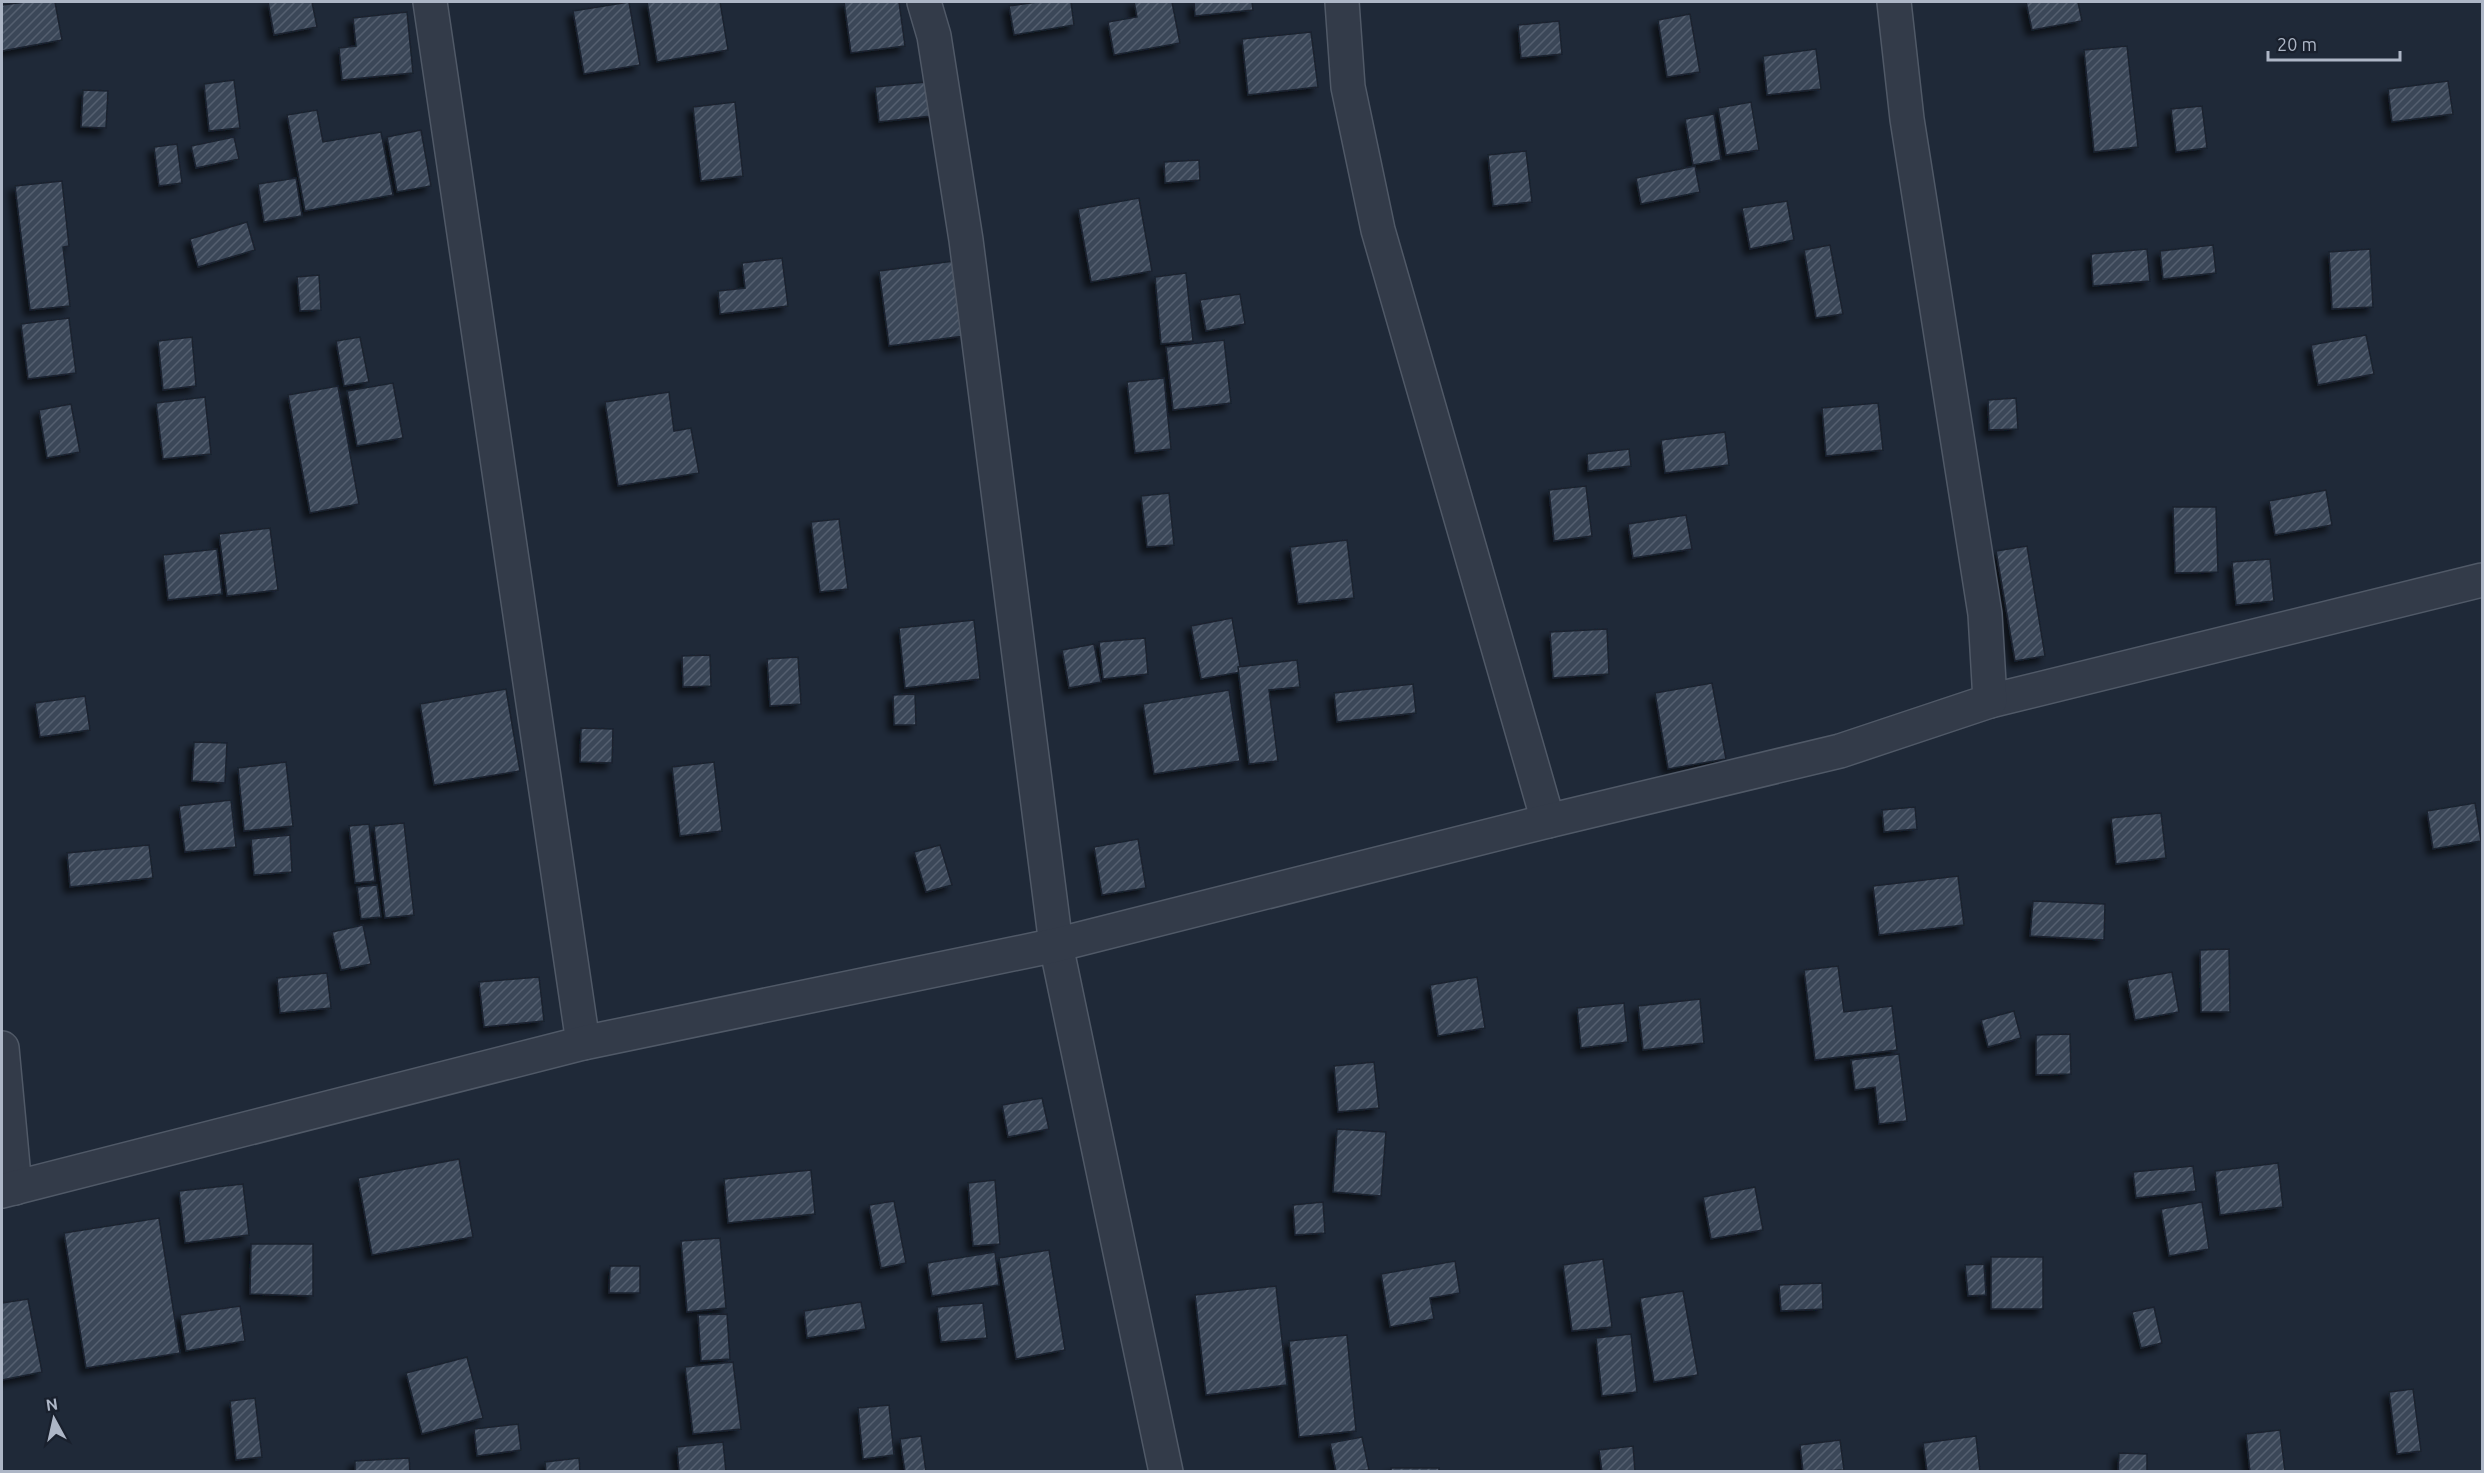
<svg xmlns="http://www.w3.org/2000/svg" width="2484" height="1473" font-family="Ubuntu,sans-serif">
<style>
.building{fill:url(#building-hatch);stroke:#1a222f;stroke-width:1.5;filter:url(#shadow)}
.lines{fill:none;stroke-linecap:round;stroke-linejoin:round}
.minor-casing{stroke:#505967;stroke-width:36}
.minor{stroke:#333b49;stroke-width:33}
</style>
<defs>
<pattern id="building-hatch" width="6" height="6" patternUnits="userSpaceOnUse" patternTransform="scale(1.5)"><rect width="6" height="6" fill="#3b4759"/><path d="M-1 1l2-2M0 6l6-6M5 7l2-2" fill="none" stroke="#555f6f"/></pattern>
<filter id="shadow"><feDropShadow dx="-5.5" dy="5.5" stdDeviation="3" flood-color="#0009"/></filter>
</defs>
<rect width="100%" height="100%" fill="#1f2938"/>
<g class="building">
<polygon points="25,2 55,2 62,40 2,51 2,5"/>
<polygon points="268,2 312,2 317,27 274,35"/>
<polygon points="629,2 640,65 584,74 573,11"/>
<polygon points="647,2 720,2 728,50 657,62"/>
<polygon points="844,2 899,2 905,46 851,53"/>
<polygon points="1037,2 1071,2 1074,25 1014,35 1009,6"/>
<polygon points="1134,2 1172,2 1180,43 1114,55 1108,22 1137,17"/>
<polygon points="1194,2 1252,2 1253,10 1195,16"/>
<polygon points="2026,2 2078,2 2082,21 2032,30"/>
<polygon points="407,12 413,73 342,80 339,48 356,46 353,18"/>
<polygon points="1690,14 1700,72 1667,77 1658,20"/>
<polygon points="1559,21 1562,54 1521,58 1518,25"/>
<polygon points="1311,32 1318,87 1248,95 1242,39"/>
<polygon points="2127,46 2138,147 2094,152 2084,50"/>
<polygon points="1816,49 1821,89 1767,95 1763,56"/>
<polygon points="234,80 240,128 209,131 204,84"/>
<polygon points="936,81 940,115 879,122 875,87"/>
<polygon points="2448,81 2453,114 2392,122 2388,89"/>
<polygon points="83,90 108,91 106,128 81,127"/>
<polygon points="735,102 743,176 701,181 693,107"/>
<polygon points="1751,102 1759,150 1726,155 1718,108"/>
<polygon points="2202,106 2207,148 2176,152 2171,109"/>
<polygon points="317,110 323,142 381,132 393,195 305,211 287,115"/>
<polygon points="1714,114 1721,160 1693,165 1685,119"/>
<polygon points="421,130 431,186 397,192 387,137"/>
<polygon points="234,137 239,159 196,168 191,146"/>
<polygon points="177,144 182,183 159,186 154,147"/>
<polygon points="1526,151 1532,202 1493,206 1488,155"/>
<polygon points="1199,160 1200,180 1165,183 1164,162"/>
<polygon points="1695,166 1700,192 1641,204 1636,178"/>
<polygon points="296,178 302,216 264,222 258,184"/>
<polygon points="62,181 69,246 63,247 70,306 30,310 15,186"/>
<polygon points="1139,198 1152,271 1091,282 1078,209"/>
<polygon points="1787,201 1794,240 1750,249 1742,208"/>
<polygon points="247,222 255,250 198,267 190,239"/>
<polygon points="1830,245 1843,314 1816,318 1804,250"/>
<polygon points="2213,245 2216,273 2163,279 2160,251"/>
<polygon points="2147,249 2150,281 2093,286 2091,254"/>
<polygon points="2370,249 2373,307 2332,309 2329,252"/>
<polygon points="782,258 788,306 720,314 718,291 745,288 742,263"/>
<polygon points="954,261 964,336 889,346 879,271"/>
<polygon points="1186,273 1193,341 1161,344 1155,277"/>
<polygon points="319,275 321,310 300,311 297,277"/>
<polygon points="1240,294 1245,324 1206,331 1200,300"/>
<polygon points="69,318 76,373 28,379 21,324"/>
<polygon points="2366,335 2374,374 2318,385 2311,345"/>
<polygon points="192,337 196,386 163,390 158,341"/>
<polygon points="360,337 369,382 344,386 336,341"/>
<polygon points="1224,340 1231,403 1173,410 1166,347"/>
<polygon points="1164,378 1171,449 1135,453 1127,382"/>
<polygon points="393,383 403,438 357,446 347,391"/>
<polygon points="338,386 359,504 310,513 288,395"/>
<polygon points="669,392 674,431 691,428 699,473 618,486 605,402"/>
<polygon points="205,397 211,454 163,459 156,403"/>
<polygon points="2016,398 2018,429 1989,430 1988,400"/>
<polygon points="1878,403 1883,450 1826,456 1822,408"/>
<polygon points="71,404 80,452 47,458 39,410"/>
<polygon points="1725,432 1729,465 1665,473 1661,440"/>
<polygon points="1629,449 1631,466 1588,471 1587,454"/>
<polygon points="1586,486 1592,536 1554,541 1549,490"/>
<polygon points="2326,490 2332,525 2275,535 2269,501"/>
<polygon points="1169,493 1174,545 1147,547 1141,496"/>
<polygon points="2173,507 2216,507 2218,572 2175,573"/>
<polygon points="1686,515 1692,549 1633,558 1628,524"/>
<polygon points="839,519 848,589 820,592 811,522"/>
<polygon points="270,528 278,590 227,596 219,534"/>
<polygon points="1347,540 1354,598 1298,604 1290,547"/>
<polygon points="2027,546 2045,656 2015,661 1996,551"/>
<polygon points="217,549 222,594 168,600 163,555"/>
<polygon points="2270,559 2274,601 2236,605 2232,562"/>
<polygon points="1232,618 1241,672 1201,679 1191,626"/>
<polygon points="974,620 980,679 905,688 899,628"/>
<polygon points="1607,629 1609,674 1553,678 1550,632"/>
<polygon points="1145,638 1148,674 1103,679 1099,642"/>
<polygon points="1094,644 1101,682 1069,688 1062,650"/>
<polygon points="710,655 711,686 683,687 682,656"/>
<polygon points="798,657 801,704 770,706 767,659"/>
<polygon points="1297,660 1300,687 1269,690 1278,761 1249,764 1238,667"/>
<polygon points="1712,683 1726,759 1668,769 1655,693"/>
<polygon points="1413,684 1416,713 1337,722 1334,693"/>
<polygon points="506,689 520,771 434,785 420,704"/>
<polygon points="1229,690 1240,761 1154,774 1143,704"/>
<polygon points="915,694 916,725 894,725 893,695"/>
<polygon points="85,696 90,730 40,737 35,703"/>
<polygon points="581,728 613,729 612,763 580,762"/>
<polygon points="194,742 227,743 225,783 192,781"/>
<polygon points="286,762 293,826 244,831 238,768"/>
<polygon points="714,762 722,831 680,836 672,767"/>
<polygon points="231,800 236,847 185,852 179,806"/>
<polygon points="2475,803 2481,841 2433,849 2427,811"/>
<polygon points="1915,807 1917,829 1884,832 1882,810"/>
<polygon points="2161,813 2166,858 2116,864 2111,818"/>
<polygon points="404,823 414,915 385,918 374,826"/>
<polygon points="369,824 375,881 355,883 349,826"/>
<polygon points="290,835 292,872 254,875 251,839"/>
<polygon points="1138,839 1146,888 1102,895 1094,847"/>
<polygon points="149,845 153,878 70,887 67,853"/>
<polygon points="940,845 952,885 926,892 914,852"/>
<polygon points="1958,876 1964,925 1879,935 1873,886"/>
<polygon points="377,885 381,917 361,919 357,887"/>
<polygon points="2033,901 2105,904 2104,940 2030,936"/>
<polygon points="363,925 371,964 341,970 332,932"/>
<polygon points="2229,949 2230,1012 2201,1012 2200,950"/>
<polygon points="1838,966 1844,1012 1892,1006 1897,1050 1815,1060 1804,970"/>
<polygon points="2172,972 2179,1012 2135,1020 2127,980"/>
<polygon points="327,973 331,1008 280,1013 277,978"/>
<polygon points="539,977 544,1021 484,1027 479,982"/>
<polygon points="1477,977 1485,1028 1438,1036 1430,985"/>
<polygon points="1700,999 1704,1043 1643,1050 1638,1006"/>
<polygon points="1624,1003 1628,1042 1581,1048 1577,1008"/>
<polygon points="2014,1011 2021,1038 1988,1047 1981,1020"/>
<polygon points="2070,1034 2071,1074 2036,1075 2036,1035"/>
<polygon points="1899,1054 1907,1121 1879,1124 1875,1087 1855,1090 1851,1060"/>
<polygon points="1374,1062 1379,1108 1338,1112 1334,1066"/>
<polygon points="1042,1098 1049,1129 1008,1137 1002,1105"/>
<polygon points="1337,1129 1386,1132 1381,1196 1333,1192"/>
<polygon points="459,1159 473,1237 372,1255 358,1178"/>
<polygon points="2278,1163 2283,1207 2220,1215 2215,1171"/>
<polygon points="2193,1166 2196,1191 2136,1198 2133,1172"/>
<polygon points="811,1170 815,1214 728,1223 724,1179"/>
<polygon points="995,1180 1000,1244 973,1246 968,1183"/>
<polygon points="243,1184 249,1235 185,1243 179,1191"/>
<polygon points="1755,1187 1763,1230 1711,1239 1703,1197"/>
<polygon points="894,1201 906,1263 881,1268 869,1205"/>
<polygon points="1323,1202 1325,1233 1295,1235 1293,1205"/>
<polygon points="2202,1202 2209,1249 2169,1256 2161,1209"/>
<polygon points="159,1218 180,1353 86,1368 64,1233"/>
<polygon points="720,1238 726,1308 687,1312 681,1241"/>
<polygon points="251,1244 313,1244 313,1296 250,1294"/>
<polygon points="1049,1250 1065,1350 1016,1359 999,1258"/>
<polygon points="995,1252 999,1285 932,1296 927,1263"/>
<rect x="1991" y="1257" width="52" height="52"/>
<polygon points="1603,1259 1612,1327 1572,1331 1563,1265"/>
<polygon points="1455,1261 1460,1293 1430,1298 1434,1319 1390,1327 1381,1274"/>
<polygon points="1984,1264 1986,1295 1968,1296 1965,1265"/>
<polygon points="610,1266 640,1266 640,1293 609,1293"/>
<polygon points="1822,1283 1823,1309 1781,1311 1779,1285"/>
<polygon points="1276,1286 1287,1385 1206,1395 1195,1295"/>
<polygon points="1683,1291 1698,1375 1654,1382 1640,1298"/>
<polygon points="28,1299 42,1372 2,1380 2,1303"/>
<polygon points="861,1302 866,1329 807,1338 804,1311"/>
<polygon points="983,1303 987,1338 941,1342 937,1307"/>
<polygon points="240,1306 245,1341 186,1351 180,1315"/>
<polygon points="2154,1307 2162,1343 2141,1348 2132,1312"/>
<polygon points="727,1314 730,1359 701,1361 698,1315"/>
<polygon points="1631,1334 1637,1392 1602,1396 1596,1338"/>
<polygon points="1347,1335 1356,1431 1299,1437 1289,1341"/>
<polygon points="467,1357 483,1418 422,1434 406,1373"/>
<polygon points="733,1362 741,1429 693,1434 685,1367"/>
<polygon points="2413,1389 2421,1451 2397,1454 2389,1392"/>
<polygon points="255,1398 262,1457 236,1460 230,1401"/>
<polygon points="889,1405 894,1455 863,1459 858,1408"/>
<polygon points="518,1424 521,1450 477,1456 474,1429"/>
<polygon points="2280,1430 2285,1472 2250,1472 2246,1434"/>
<polygon points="921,1436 926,1472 905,1472 900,1439"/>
<polygon points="1976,1436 1980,1472 1927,1472 1923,1443"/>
<polygon points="1362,1437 1369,1470 1336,1472 1330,1443"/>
<polygon points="1840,1440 1844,1470 1803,1472 1800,1445"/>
<polygon points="723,1442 726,1472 679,1472 677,1447"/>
<polygon points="1633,1446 1635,1472 1602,1472 1599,1450"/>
<polygon points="2119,1453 2147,1454 2147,1472 2118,1472"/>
<polygon points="409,1458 410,1472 355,1472 355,1461"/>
<polygon points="579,1458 580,1472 546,1472 545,1462"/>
<rect x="1391" y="1468" width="48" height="4"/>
</g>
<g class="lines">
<g class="minor-casing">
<g id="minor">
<polyline points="430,2 583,1043"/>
<polyline points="924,2 934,36 966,240 1056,945 1166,1472"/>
<polyline points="1342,2 1348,87 1378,230 1548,821"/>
<polyline points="1990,701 2482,580"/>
<polyline points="2,1048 15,1188"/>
<polyline points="2,1191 583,1043 1056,945 1548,821 1840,751 1990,701 1985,614 1907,119 1894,2"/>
</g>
</g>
<use href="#minor" class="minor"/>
</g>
<rect width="2484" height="1473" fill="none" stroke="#adb6c6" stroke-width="6"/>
<g transform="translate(54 1419) rotate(352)" stroke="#19202d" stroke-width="4.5" paint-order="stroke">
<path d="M0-4.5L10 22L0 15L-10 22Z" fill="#adb6c6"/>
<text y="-9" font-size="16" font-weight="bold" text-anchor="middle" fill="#adb6c6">N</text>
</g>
<path d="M2268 51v9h132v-9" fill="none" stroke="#adb6c6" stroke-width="3"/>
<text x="2277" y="51" font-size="18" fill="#adb6c6" stroke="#19202d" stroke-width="4.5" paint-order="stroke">20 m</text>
</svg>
